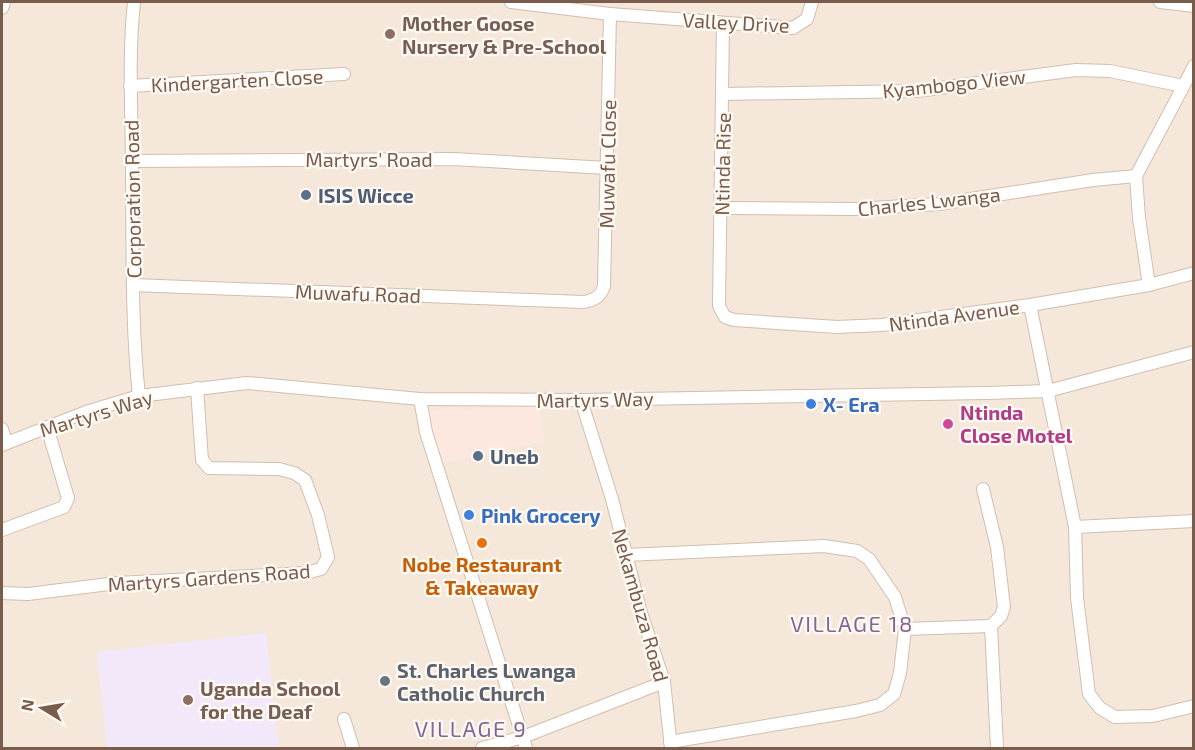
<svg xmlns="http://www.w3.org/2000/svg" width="1195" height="750" font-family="'Exo 2',sans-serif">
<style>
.residential{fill:#f5e8da}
.commercial{fill:#fde8e0}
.education{fill:#f3e8fa}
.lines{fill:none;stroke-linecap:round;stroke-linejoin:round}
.street-casing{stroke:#d1beb0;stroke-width:14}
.street{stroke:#fff;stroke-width:12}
.education-dot{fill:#8d6e63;stroke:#fffaf3;stroke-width:2}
.service-dot{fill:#5c6f8a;stroke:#fffaf3;stroke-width:2}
.shop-dot{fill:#3f7fe0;stroke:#fffaf3;stroke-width:2}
.hotel-dot{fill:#d1479c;stroke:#fffaf3;stroke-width:2}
.food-dot{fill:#e8710a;stroke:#fffaf3;stroke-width:2}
.worship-dot{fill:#6b7280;stroke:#fffaf3;stroke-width:2}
.labels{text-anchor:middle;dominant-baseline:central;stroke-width:4.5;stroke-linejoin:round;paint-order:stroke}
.street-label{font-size:20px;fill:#7a5c4d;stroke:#fffaf3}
.education-label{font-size:20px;font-weight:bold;fill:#785e54;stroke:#fffaf3;text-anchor:start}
.service-label{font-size:20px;font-weight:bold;fill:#4e5e75;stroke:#fffaf3;text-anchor:start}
.shop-label{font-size:20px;font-weight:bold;fill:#366cbe;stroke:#fffaf3;text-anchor:start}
.hotel-label{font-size:20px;font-weight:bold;fill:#b23c85;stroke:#fffaf3;text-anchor:start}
.food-label{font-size:20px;font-weight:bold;fill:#c56008;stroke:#fffaf3}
.worship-label{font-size:20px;font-weight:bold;fill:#5b616d;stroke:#fffaf3;text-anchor:start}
.quarter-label{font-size:22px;letter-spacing:1.5px;fill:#846695;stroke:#fffaf3}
</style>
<rect width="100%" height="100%" fill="#fdf6ec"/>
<rect class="residential" x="2" y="2" width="1191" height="746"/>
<polygon class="commercial" points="538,406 545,441 441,463 427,423 430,410"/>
<polygon class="education" points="266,633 279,748 107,748 97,652"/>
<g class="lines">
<g class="street-casing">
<g id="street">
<path d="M134,2C128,58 132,115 132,171C133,246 131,322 139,396"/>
<polyline points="511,2 610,14 793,28 807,19 812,2"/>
<polyline points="1160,2 1194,6"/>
<polyline points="2,8 4,2"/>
<polyline points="723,23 719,306 725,317 734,320 837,327 882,325 1030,305 1149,285 1194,273"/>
<polyline points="130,86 344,74"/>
<polyline points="723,94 917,91 1076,70 1110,71 1183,86"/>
<polyline points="132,161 454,159 607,168"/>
<polyline points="721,208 855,209 939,204 1093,180 1136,176"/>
<path d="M133,285L584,302C594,300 601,297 604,286L610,14"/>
<polyline points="1149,285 1139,218 1136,176 1194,66"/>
<polyline points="1030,305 1075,527 1077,598 1089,694 1100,708 1115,717 1153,716 1194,706"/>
<polyline points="420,399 426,432 526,748"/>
<polyline points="581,400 612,499 641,613 664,682 671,748"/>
<polyline points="2,429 6,443"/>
<polyline points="2,445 86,412 139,396 247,383 420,399 581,400 986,393 1048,391 1194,352"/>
<polyline points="1075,527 1194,521"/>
<polyline points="2,530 64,507 68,498 47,427"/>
<polyline points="626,555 824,546 857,551 869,559 895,597 905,629 900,673 894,694 880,705 856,711 670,742"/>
<polyline points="2,593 28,594 117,583 306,573 321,569 328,557 318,515 305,480 294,473 279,469 209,468 202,460 197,388"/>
<polyline points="991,626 997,748"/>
<polyline points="905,629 991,626 1001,616 1004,607 997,547 983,489"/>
<polyline points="344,719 353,748"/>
<polyline points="482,748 523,737 664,682"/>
</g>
</g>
<use href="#street" class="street"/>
</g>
<g class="education-dot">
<circle cx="390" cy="34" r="6"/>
<circle cx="188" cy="700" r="6"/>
</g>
<g class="service-dot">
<circle cx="306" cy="195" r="6"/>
<circle cx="478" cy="456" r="6"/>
</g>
<g class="shop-dot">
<circle cx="811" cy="404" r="6"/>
<circle cx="469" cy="515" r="6"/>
</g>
<circle class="hotel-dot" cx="948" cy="424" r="6"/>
<circle class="food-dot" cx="482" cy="543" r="6"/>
<circle class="worship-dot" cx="385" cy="681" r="6"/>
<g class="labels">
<g class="street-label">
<text transform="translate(736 22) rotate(3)">Valley Drive</text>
<text transform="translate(237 80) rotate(-3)">Kindergarten Close</text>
<text transform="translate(954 83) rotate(-6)">Kyambogo View</text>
<text x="369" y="159">Martyrs' Road</text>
<text transform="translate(607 164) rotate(-89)">Muwafu Close</text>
<text transform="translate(722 164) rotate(-89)">Ntinda Rise</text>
<text transform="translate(132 199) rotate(-91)">Corporation Road</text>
<text transform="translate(929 201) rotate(-6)">Charles Lwanga</text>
<text transform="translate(358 293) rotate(2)">Muwafu Road</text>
<text transform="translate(954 315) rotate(-8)">Ntinda Avenue</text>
<text transform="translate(595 399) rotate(-1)">Martyrs Way</text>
<text transform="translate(96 413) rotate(-17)">Martyrs Way</text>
<text transform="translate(209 577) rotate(-4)">Martyrs Gardens Road</text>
<text transform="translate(641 605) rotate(74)">Nekambuza Road</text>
</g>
<g class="education-label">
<text x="402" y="23">Mother Goose<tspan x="402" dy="23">Nursery &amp; Pre-School</tspan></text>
<text x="200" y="688">Uganda School<tspan x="200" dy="23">for the Deaf</tspan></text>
</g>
<g class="service-label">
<text x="318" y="195">ISIS Wicce</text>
<text x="490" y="456">Uneb</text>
</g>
<g class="shop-label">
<text x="823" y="404">X- Era</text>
<text x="481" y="515">Pink Grocery</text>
</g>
<g class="hotel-label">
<text x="960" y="412">Ntinda<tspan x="960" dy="23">Close Motel</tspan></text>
</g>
<g class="food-label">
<text x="482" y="564">Nobe Restaurant<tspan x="482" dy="23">&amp; Takeaway</tspan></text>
</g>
<g class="worship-label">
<text x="397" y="670">St. Charles Lwanga<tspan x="397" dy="23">Catholic Church</tspan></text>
</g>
<g class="quarter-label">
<text x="852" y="623">VILLAGE 18</text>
<text x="471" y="728">VILLAGE 9</text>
</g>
</g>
<rect width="1195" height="750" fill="none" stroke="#7a5c4d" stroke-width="6"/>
<g transform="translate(42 708) rotate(281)" stroke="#fffaf3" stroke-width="4.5" paint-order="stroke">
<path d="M0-4.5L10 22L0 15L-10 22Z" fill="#7a5c4d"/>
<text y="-9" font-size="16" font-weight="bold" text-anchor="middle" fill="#7a5c4d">N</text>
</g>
</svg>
